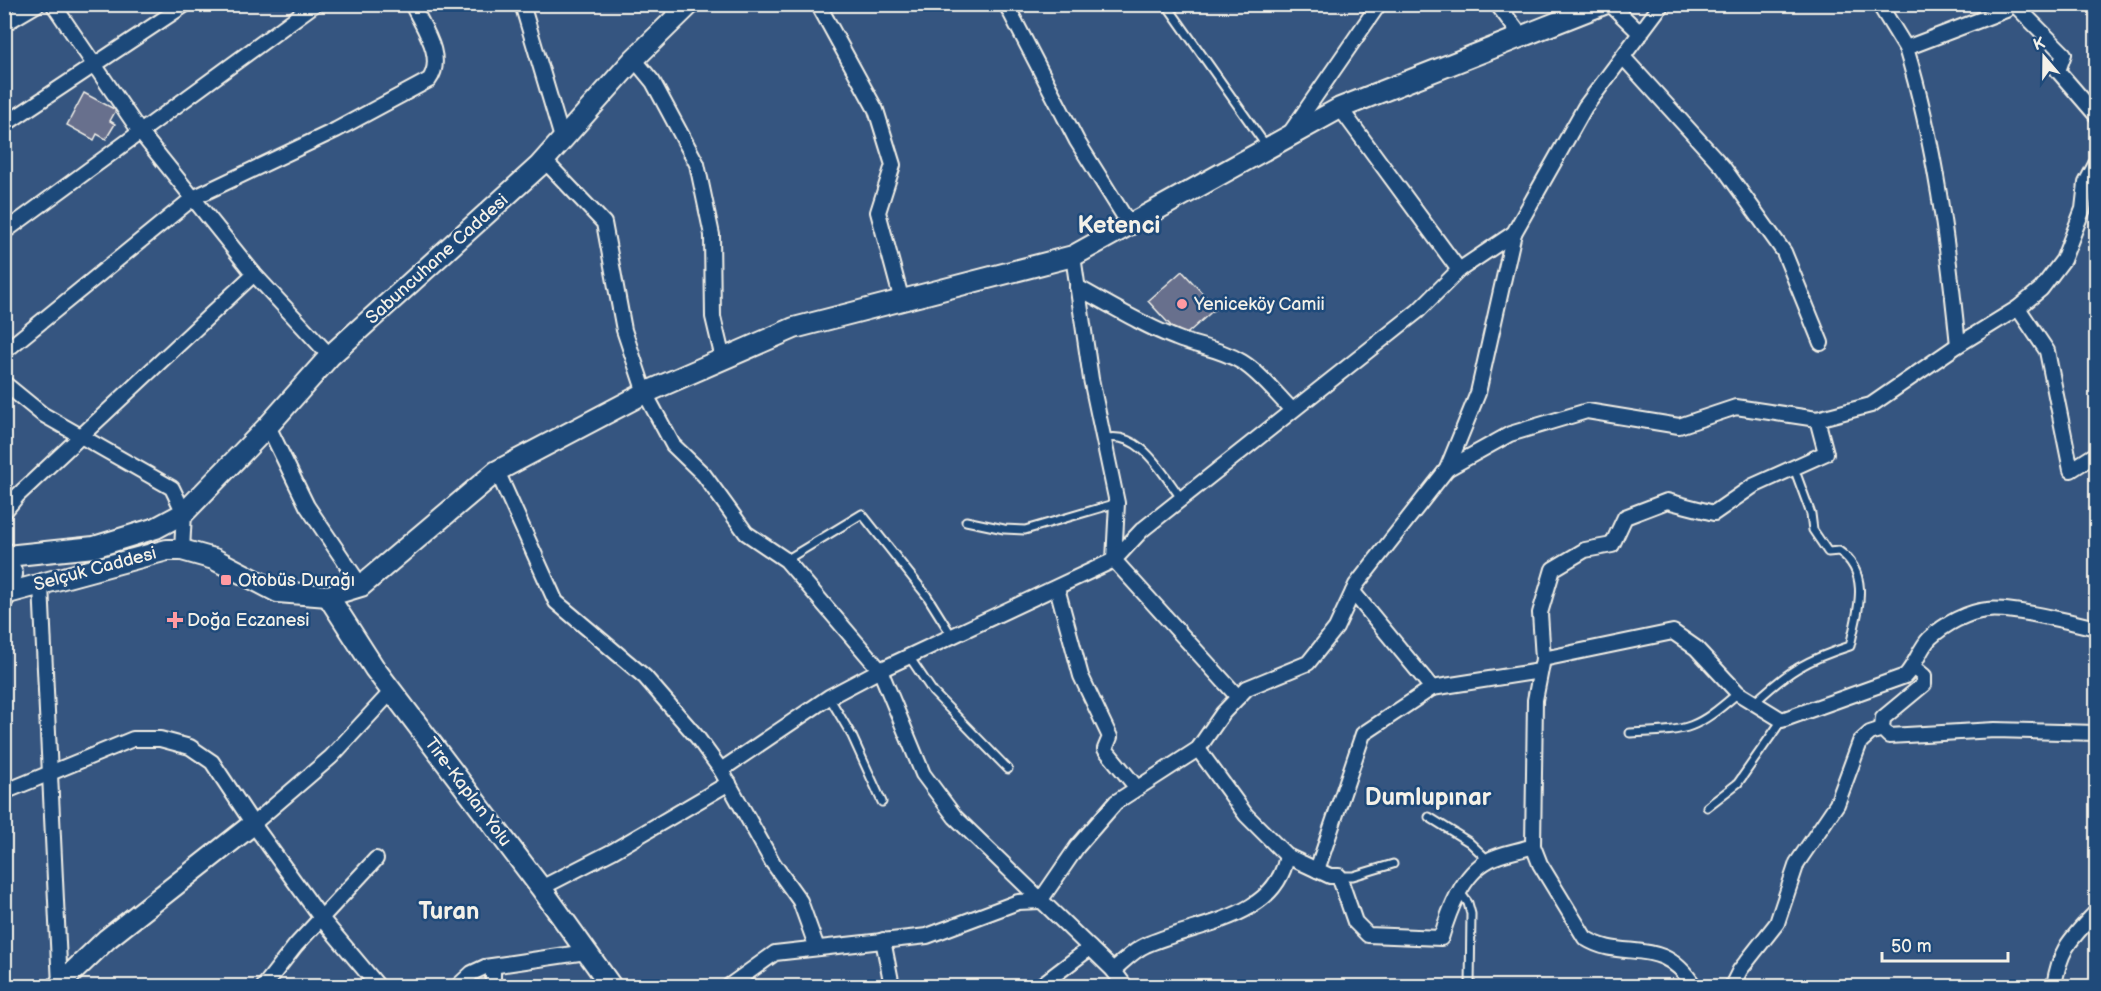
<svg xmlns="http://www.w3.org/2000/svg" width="2101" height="991" font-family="'Balsamiq Sans',sans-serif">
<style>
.building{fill:#686f8d;stroke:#f4f1e8;stroke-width:1.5}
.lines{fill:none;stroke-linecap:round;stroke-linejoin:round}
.lane-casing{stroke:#f4f1e8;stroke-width:11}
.street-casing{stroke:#f4f1e8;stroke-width:18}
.secondary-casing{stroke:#f4f1e8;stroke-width:24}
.lane{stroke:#1f4a7a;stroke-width:7}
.street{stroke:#1f4a7a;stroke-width:14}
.secondary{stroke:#1f4a7a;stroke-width:20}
.poi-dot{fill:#ff9aa2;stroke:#1f4a7a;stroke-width:2}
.labels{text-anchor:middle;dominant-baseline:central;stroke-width:5;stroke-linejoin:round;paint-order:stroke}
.street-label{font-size:18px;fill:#f4f1e8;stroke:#1f4a7a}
.poi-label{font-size:18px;fill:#f4f1e8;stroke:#1f4a7a;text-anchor:start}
.district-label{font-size:24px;font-weight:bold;fill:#f4f1e8;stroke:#1f4a7a}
</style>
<rect width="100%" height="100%" fill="#355580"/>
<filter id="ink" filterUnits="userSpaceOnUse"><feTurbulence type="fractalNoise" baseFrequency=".0167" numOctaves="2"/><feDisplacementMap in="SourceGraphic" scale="12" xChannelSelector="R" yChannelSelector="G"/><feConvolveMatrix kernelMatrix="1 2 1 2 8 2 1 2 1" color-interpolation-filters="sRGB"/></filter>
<g filter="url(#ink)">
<g class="building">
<polygon points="84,93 116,110 110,121 115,124 106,139 97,134 94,140 67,125"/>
<polygon points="1182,271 1216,308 1182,338 1148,301"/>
</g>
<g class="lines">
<g class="lane-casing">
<g id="lane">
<polyline points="1166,4 1267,147"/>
<path d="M1103,439C1140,429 1162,473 1181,498"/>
<polyline points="966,521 1004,529 1025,530 1117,503"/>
<polyline points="786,560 862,514 927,596 952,636"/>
<polyline points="910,658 933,692 1008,769"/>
<polyline points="829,697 852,736 882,802"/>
<path d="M1754,703C1788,671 1806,660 1850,646C1857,613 1872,574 1839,551L1828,552L1813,530L1811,514L1794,468"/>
<path d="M1630,733C1688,730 1693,732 1738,693"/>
<polyline points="1707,807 1738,783 1782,720"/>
<polyline points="1429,817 1469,842 1488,860"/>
<polyline points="1339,876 1353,876 1393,864"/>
<polyline points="1460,892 1468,903 1471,914 1470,986"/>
</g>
</g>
<g class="street-casing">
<g id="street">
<polyline points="53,4 140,132 254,274 330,356"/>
<polyline points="522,4 562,138"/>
<polyline points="818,4 876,110 893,165 878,212 902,301"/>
<polyline points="1006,4 1077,141 1129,224"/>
<polyline points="1497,4 1522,37"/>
<polyline points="1610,4 1641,34"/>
<polyline points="1879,4 1906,48 2006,10 2011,4"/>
<polyline points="2014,4 2064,54 2058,71 2096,115"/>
<polyline points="4,24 38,4"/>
<path d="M1906,48C1935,143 1948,245 1958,345"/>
<polyline points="1623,57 1723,167 1784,252 1821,343"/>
<polyline points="634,59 653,82 697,164 712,235 713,317 723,359"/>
<polyline points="1340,108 1459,270"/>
<polyline points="4,125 186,4"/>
<polyline points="1290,133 1379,4"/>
<polyline points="544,160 604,223 624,330 645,393 673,445 704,475 746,533 786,560 880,670 923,774 955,817 1113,970 1125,986"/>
<polyline points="4,232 315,4"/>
<polyline points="1073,256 1091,379 1117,503 1114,560 1238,697"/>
<path d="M1077,287C1110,305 1142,325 1176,338C1198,347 1221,349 1242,362C1261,374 1276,394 1292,410"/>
<polyline points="2018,308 2047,351 2071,470 2096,454"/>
<path d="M4,352L193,198L336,130L429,80C446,57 422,26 412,4"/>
<polyline points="4,383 42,414 172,488 184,513 182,550"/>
<polyline points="268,426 307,506 361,586"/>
<polyline points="1447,469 1510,434 1587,411 1679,426 1736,407 1817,419 1871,405 1958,345 2018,308 2041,289 2063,260 2083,209 2086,183 2096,164"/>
<polyline points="497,471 556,602 645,677 697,737 721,770 773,863 800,901 817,948"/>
<polyline points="4,512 17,496 254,274"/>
<polyline points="41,585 60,985"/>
<polyline points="1057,588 1081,676 1110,737 1105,749 1137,788"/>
<path d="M1543,659L1673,632L1696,648L1738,693L1782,720L1905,676C1916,665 1919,649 1930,638C1945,624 1967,612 1987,610C2010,607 2073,622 2096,628"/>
<polyline points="1913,667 1924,676 1924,684 1883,718 1882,729 1889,736 1995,730 2096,733"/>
<polyline points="1432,688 1540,671"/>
<path d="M1198,749L1246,815L1287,856L1330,876H1339L1355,922L1368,935L1441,938C1449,911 1462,874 1489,860C1501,853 1520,851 1533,846L1535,700L1543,659L1540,613L1553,569L1585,550L1612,545L1625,517L1667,501L1714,513L1753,486L1826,453L1817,419"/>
<polyline points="721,770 829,697 880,670 1114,560 1142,530 1418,311 1459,270 1514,233 1585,107 1662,4"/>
<polyline points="4,792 133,739 160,739 190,747 212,762 253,824 321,918 378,986"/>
<polyline points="253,824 331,757 392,691"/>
<path d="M1533,846L1540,864L1585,938C1624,963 1661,933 1694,986"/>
<polyline points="1317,870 1363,734 1432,688 1353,592"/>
<polyline points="541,888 613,851 729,783"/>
<polyline points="1040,901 1077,847 1116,802 1198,749 1223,713 1247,688 1308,663 1336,628 1356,585 1447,469 1478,393 1514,233"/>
<polyline points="883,940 892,986"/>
<polyline points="493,966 493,986"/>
<path d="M1113,970C1123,962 1134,950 1146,945C1194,923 1275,921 1287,856"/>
<polyline points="264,986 296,945 376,859"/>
<polyline points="458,986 472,973 485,967 586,952"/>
<polyline points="729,986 775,953 927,936 1018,902 1040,901"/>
<polyline points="1040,986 1090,948"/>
<polyline points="1732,986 1740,970 1777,923 1797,863 1837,804 1860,742 1870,733 1882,729"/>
<path d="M2054,986C2060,948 2070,940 2096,912"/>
</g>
</g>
<g class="secondary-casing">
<g id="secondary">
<polyline points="4,552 12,574 4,598"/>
<polyline points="7,556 94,547 156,528 184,513 268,426 330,356 539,166 634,59 690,4"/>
<polyline points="8,593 167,550 182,550 214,559 278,592 328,596 361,586 497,471 645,393 794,328 1073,256 1340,108 1604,4"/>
<polyline points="328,596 375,669 541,888 611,986"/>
<polyline points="58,986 107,939 253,824"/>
</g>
</g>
<use href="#lane" class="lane"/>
<use href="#street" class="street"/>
<use href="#secondary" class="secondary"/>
</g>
</g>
<g class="poi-dot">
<circle cx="1182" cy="304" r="6"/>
<rect x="220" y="574" width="12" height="12" rx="3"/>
<path d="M172 611h6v6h6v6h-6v6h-6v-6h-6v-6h6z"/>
</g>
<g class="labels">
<g class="street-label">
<text transform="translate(437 259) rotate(-42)">Sabuncuhane Caddesi</text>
<text transform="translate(95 569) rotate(-15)">Selçuk Caddesi</text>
<text transform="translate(468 792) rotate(53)">Tire-Kaplan Yolu</text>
</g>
<g class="poi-label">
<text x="1194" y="304">Yeniceköy Camii</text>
<text x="238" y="580">Otobüs Durağı</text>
<text x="187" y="620">Doğa Eczanesi</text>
</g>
<g class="district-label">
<text x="1119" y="225">Ketenci</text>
<text x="1428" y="797">Dumlupınar</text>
<text x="449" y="911">Turan</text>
</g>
</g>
<rect width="2101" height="991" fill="none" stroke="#1f4a7a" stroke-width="24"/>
<rect x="12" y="12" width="2077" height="967" fill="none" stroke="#f4f1e8" stroke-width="2" filter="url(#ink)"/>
<g transform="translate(2044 57) rotate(340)" stroke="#1f4a7a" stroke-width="4.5" paint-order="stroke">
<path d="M0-4.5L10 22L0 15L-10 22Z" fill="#f4f1e8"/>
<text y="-9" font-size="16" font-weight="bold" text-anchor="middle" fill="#f4f1e8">K</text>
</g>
<path d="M1882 952v9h126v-9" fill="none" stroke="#f4f1e8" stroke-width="3"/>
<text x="1891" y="952" font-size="18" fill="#f4f1e8" stroke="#1f4a7a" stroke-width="4.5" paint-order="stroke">50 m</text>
</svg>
